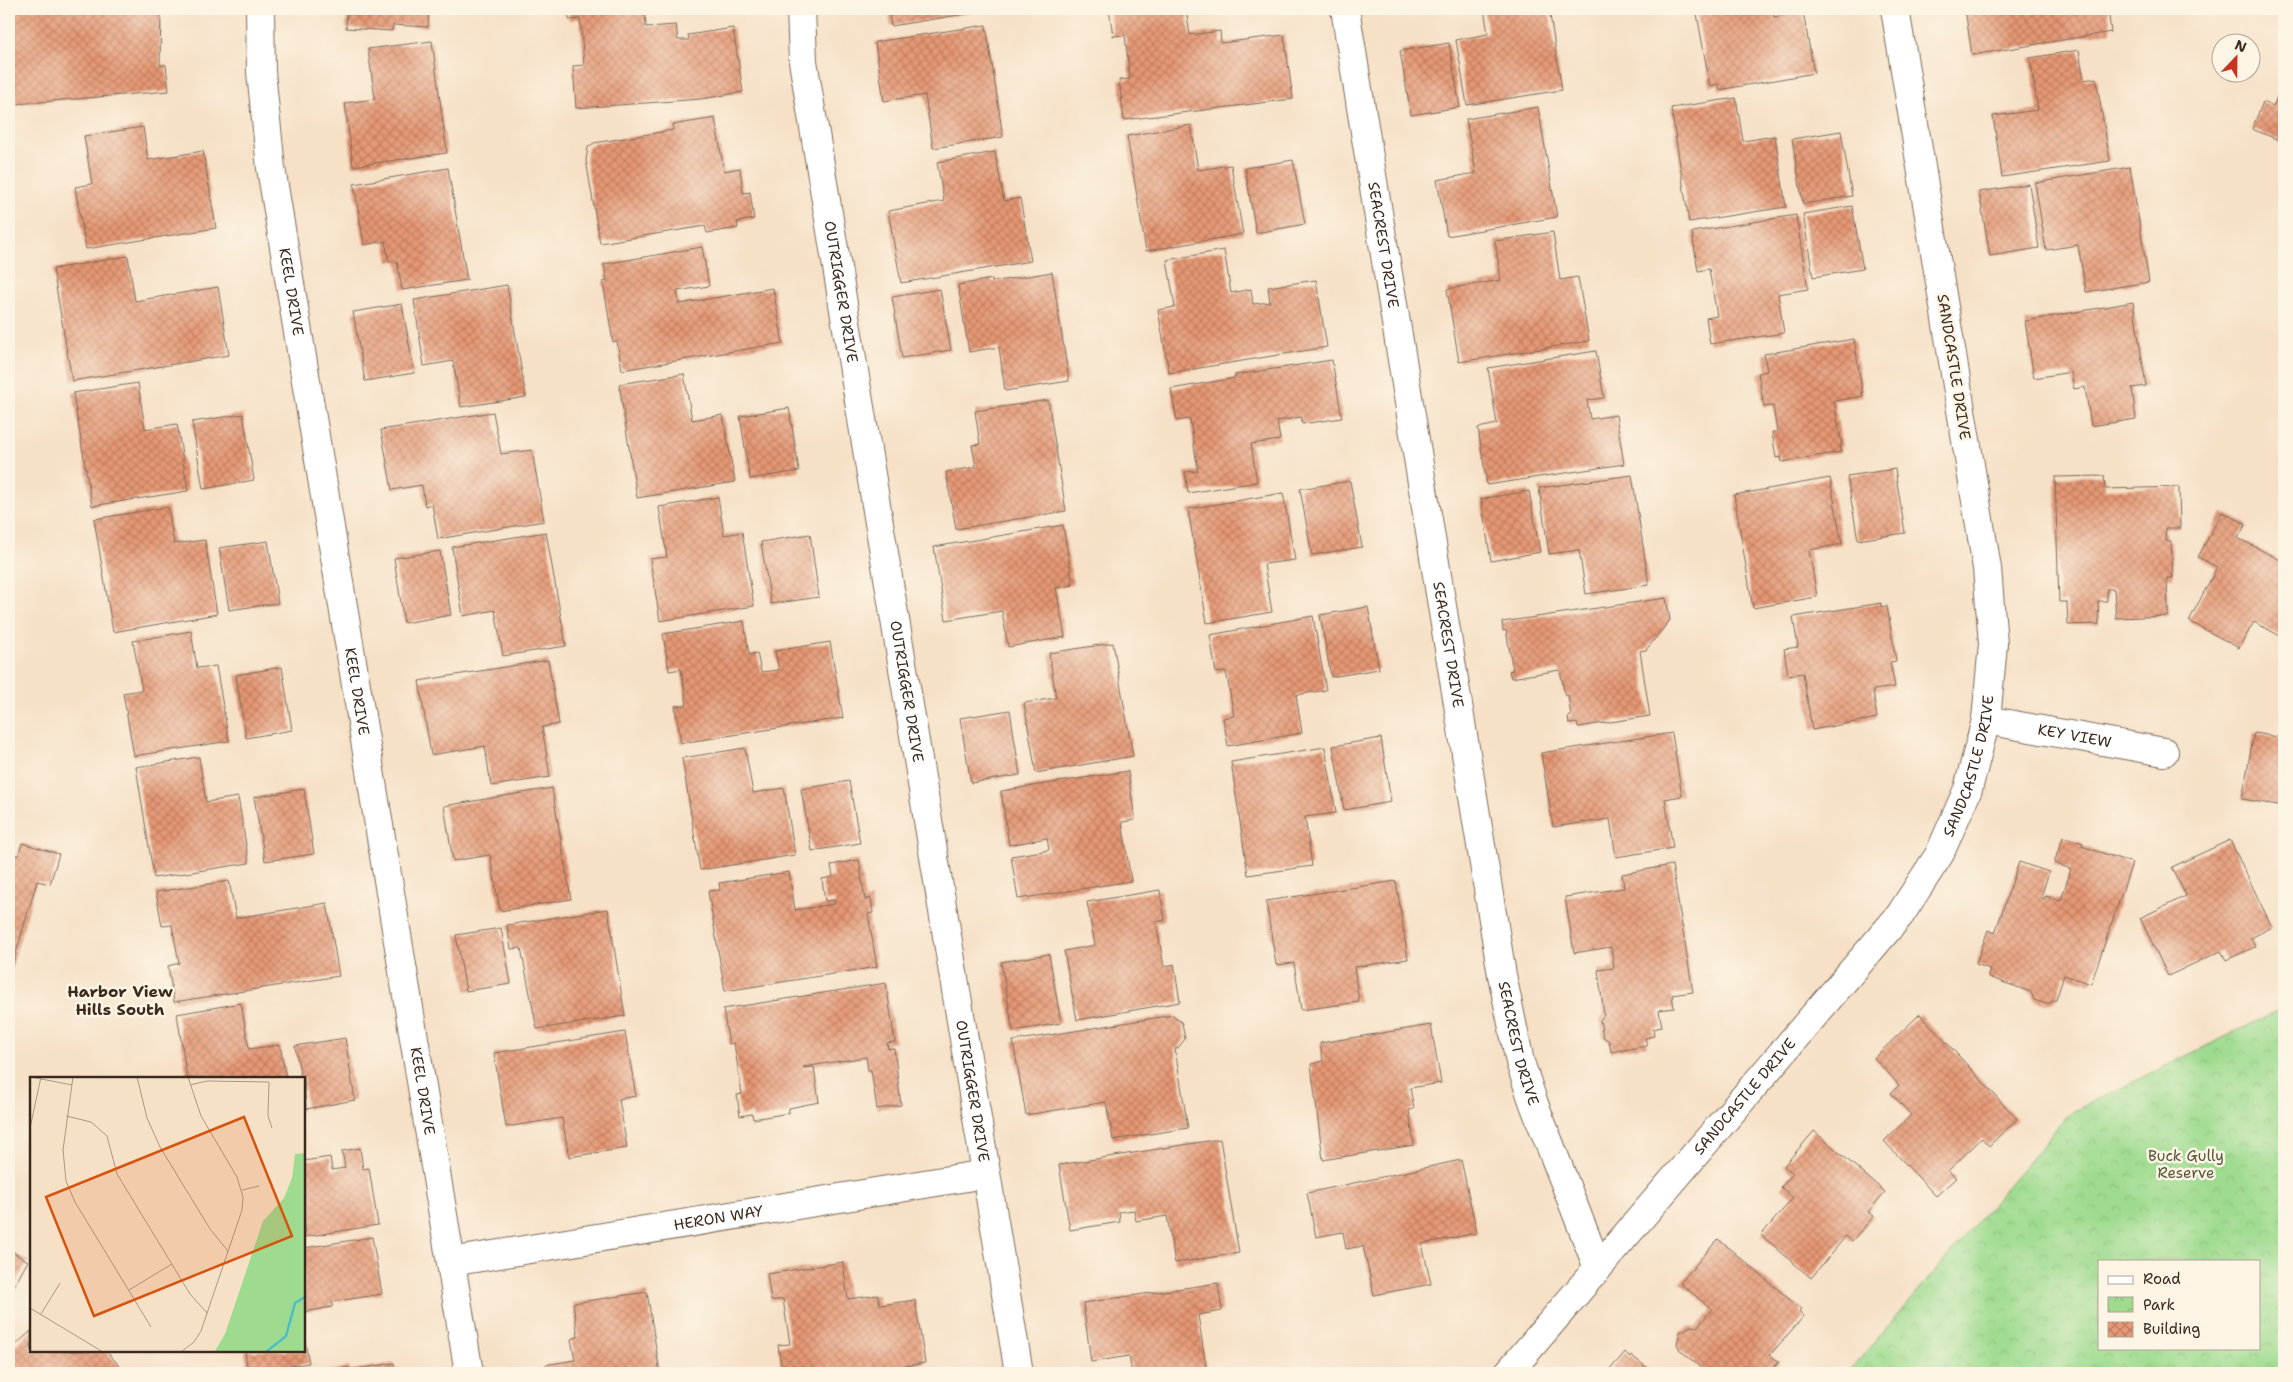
<svg xmlns="http://www.w3.org/2000/svg" width="2293" height="1382" font-family="'Shantell Sans',sans-serif">
<style>
.park{fill:url(#park-crowns);stroke:#6c8256;fill-rule:evenodd}
.building{fill:url(#building-cross-hatch)}
.lines{fill:none;stroke-linecap:round;stroke-linejoin:round}
.minor-casing{stroke:#7c6a59;stroke-width:30}
.minor{stroke:#fff;stroke-width:28}
.labels{text-anchor:middle;dominant-baseline:central;stroke-width:5;stroke-linejoin:round;paint-order:stroke}
.street-label{font-size:15px;fill:#3b2a1e;stroke:#fcf5e5}
.park-label{font-size:15px;fill:#54563a;stroke:#fcf5e5}
.neighbourhood-label{font-size:16px;font-weight:bold;fill:#3b2a1e;stroke:#fcf5e5}
.inset-river{fill:none;stroke:#4fbcc8;stroke-width:2.5}
.inset-road{fill:none;stroke:#ab9783;stroke-width:1}
.view{fill:#d7540e;fill-opacity:0.15;stroke:#d7540e;stroke-width:2.5}
.inset-edge{fill:none;stroke:#3b2a1e;stroke-width:2.5}
</style>
<defs>
<pattern id="park-crowns" width="20" height="18" patternUnits="userSpaceOnUse" patternTransform="scale(1.25)"><rect width="20" height="18" fill="#9edb8f"/><path d="M2 6a3 3 0 1 1 6 0M12 15a3 3 0 1 1 6 0" fill="none" stroke="#89bc7b"/></pattern>
<pattern id="building-cross-hatch" width="8" height="8" patternUnits="userSpaceOnUse" patternTransform="scale(1.25)"><rect width="8" height="8" fill="#e69875"/><path d="M0 0l8 8M0 8l8-8" fill="none" stroke="#bc7c5f"/></pattern>
</defs>
<rect width="100%" height="100%" fill="#fcf5e5"/>
<filter id="ink" filterUnits="userSpaceOnUse"><feTurbulence type="fractalNoise" baseFrequency=".02" numOctaves="2"/><feDisplacementMap in="SourceGraphic" scale="10" xChannelSelector="R" yChannelSelector="G"/><feConvolveMatrix kernelMatrix="1 2 1 2 8 2 1 2 1" color-interpolation-filters="sRGB"/></filter>
<filter id="wash" filterUnits="userSpaceOnUse"><feTurbulence type="fractalNoise" baseFrequency=".0096" numOctaves="4" result="noise"/><feDisplacementMap in="SourceGraphic" scale="20" xChannelSelector="R" yChannelSelector="G"/><feGaussianBlur stdDeviation="1.12" result="paint"/><feColorMatrix in="noise" values="0 0 0 0 0 0 0 0 0 0 0 0 0 0 0 0 0 1.4 0 .05"/><feComposite in="paint" operator="in"/></filter>
<g filter="url(#wash)">
<rect width="100%" height="100%" fill="#f6e0c6"/>
<path class="park" d="M2284,1008V1373H1848L2070,1113ZM2099,1261H2259V1348H2099Z"/>
<g id="blocks">
<g class="building">
<polygon points="9,9 161,9 160,65 166,65 169,91 16,104 13,76 9,76"/>
<polygon points="347,9 429,9 428,27 393,25 392,31 346,28"/>
<polygon points="568,9 645,9 646,27 676,25 678,40 689,40 688,35 733,28 743,92 701,99 576,108 573,66 584,65 580,19 569,20"/>
<polygon points="888,9 976,9 977,12 891,26"/>
<polygon points="1109,9 1186,9 1190,35 1220,31 1221,43 1284,35 1293,99 1124,120 1119,80 1130,79 1125,35 1113,36"/>
<polygon points="1484,9 1549,9 1562,90 1467,105 1456,40 1488,34"/>
<polygon points="1705,9 1773,9 1774,17 1803,11 1814,73 1719,90 1719,84 1710,86 1697,14 1706,12"/>
<polygon points="1965,9 2108,9 2111,32 1972,55"/>
<polygon points="986,25 1003,137 933,148 925,95 884,101 875,42"/>
<polygon points="432,41 447,153 353,166 345,103 375,99 368,49"/>
<polygon points="1449,43 1460,107 1411,115 1400,51"/>
<polygon points="2079,50 2084,80 2096,78 2110,161 2002,177 1993,116 2038,110 2030,58"/>
<polygon points="2284,79 2284,142 2252,129 2263,102 2273,107"/>
<polygon points="1736,98 1743,141 1775,136 1786,207 1689,222 1671,108"/>
<polygon points="1538,107 1557,217 1447,236 1437,180 1476,173 1466,119"/>
<polygon points="715,118 724,171 740,168 743,193 750,192 754,219 737,222 738,228 707,233 705,226 600,243 586,160 588,147 594,143 673,130 672,125"/>
<polygon points="1191,125 1198,170 1231,165 1243,234 1146,251 1127,136"/>
<polygon points="143,127 148,160 203,151 216,228 86,249 75,187 92,184 84,136"/>
<polygon points="1841,131 1852,196 1803,204 1792,139"/>
<polygon points="995,152 1004,201 1020,198 1031,261 901,283 888,211 944,201 937,162"/>
<polygon points="1293,160 1305,224 1256,233 1245,168"/>
<polygon points="2130,167 2149,282 2086,292 2078,245 2046,250 2035,183"/>
<polygon points="448,168 467,280 402,290 397,261 389,262 385,241 364,245 354,184"/>
<polygon points="2029,184 2039,248 1990,256 1979,192"/>
<polygon points="1852,206 1863,269 1813,277 1803,214"/>
<polygon points="1796,215 1808,289 1778,294 1784,333 1710,344 1706,318 1717,316 1709,269 1698,271 1692,232"/>
<polygon points="1553,232 1560,280 1578,277 1589,341 1459,362 1447,289 1501,280 1495,241"/>
<polygon points="702,247 709,286 677,291 679,304 773,288 783,343 622,370 617,341 613,342 603,282 607,281 604,264"/>
<polygon points="1224,250 1231,293 1251,289 1253,304 1270,302 1268,287 1316,280 1327,347 1169,373 1158,310 1175,307 1167,260"/>
<polygon points="128,256 135,301 218,287 229,355 72,381 53,269"/>
<polygon points="1052,272 1069,381 1005,391 999,347 969,352 958,285 992,279 992,282"/>
<polygon points="507,285 526,397 461,407 453,361 424,366 414,300"/>
<polygon points="940,289 951,350 902,358 892,297"/>
<polygon points="2133,302 2146,386 2132,388 2136,419 2091,426 2085,387 2074,389 2071,372 2034,378 2025,321"/>
<polygon points="402,304 414,373 365,381 353,312"/>
<polygon points="1854,339 1863,396 1834,401 1842,446 1840,446 1841,452 1782,462 1781,457 1776,458 1772,432 1777,432 1773,406 1764,407 1758,373 1767,371 1764,354"/>
<polygon points="1596,351 1604,398 1587,400 1590,419 1616,415 1624,464 1487,485 1478,428 1497,424 1488,368"/>
<polygon points="1332,360 1342,418 1302,424 1301,417 1277,421 1280,440 1251,444 1257,482 1188,493 1185,472 1198,471 1190,419 1177,421 1171,389 1235,378 1235,375"/>
<polygon points="684,374 692,420 723,415 735,482 637,498 619,384"/>
<polygon points="138,383 145,429 177,424 188,491 92,506 73,393"/>
<polygon points="1048,400 1066,511 956,529 946,472 976,467 972,445 980,444 975,411"/>
<polygon points="789,408 799,471 750,479 740,416"/>
<polygon points="493,412 501,454 532,450 544,521 438,539 432,504 425,506 422,485 392,490 381,430"/>
<polygon points="243,414 254,480 203,489 192,422"/>
<polygon points="1895,469 1905,533 1858,540 1847,476"/>
<polygon points="1632,475 1649,585 1586,594 1579,550 1549,554 1539,488"/>
<polygon points="2104,476 2105,489 2179,487 2180,528 2165,528 2166,541 2171,541 2173,578 2167,578 2168,616 2116,618 2114,589 2107,589 2107,601 2098,601 2099,624 2068,625 2067,602 2059,602 2055,477"/>
<polygon points="1830,478 1842,544 1809,550 1817,597 1753,608 1734,495"/>
<polygon points="1350,481 1362,547 1312,555 1300,489"/>
<polygon points="1529,491 1540,552 1491,561 1481,499"/>
<polygon points="1283,493 1295,560 1264,564 1272,612 1207,623 1188,509"/>
<polygon points="718,497 724,535 742,532 754,606 660,621 650,559 667,557 659,507"/>
<polygon points="168,507 174,544 205,540 217,614 113,632 94,519"/>
<polygon points="2222,512 2246,524 2238,538 2284,562 2284,638 2254,622 2239,648 2189,621 2217,567 2198,557"/>
<polygon points="1063,525 1073,585 1056,588 1065,637 1008,647 1002,611 946,620 934,547"/>
<polygon points="546,532 566,646 503,656 495,610 463,616 452,547"/>
<polygon points="810,534 819,597 771,604 761,542"/>
<polygon points="268,541 278,603 229,610 219,548"/>
<polygon points="440,551 451,615 404,623 394,558"/>
<polygon points="1666,598 1670,620 1646,650 1640,651 1650,716 1578,727 1577,723 1569,724 1568,717 1571,716 1568,695 1565,696 1560,670 1511,678 1509,671 1513,670 1506,630 1503,631 1502,622"/>
<polygon points="1881,603 1881,607 1887,606 1896,661 1890,662 1895,687 1873,690 1877,718 1812,730 1803,673 1788,675 1784,649 1798,647 1793,617"/>
<polygon points="1368,607 1379,669 1331,677 1320,615"/>
<polygon points="1313,616 1326,690 1296,695 1302,733 1228,746 1223,718 1234,716 1226,671 1216,673 1210,635"/>
<polygon points="744,621 749,655 757,653 761,672 779,670 775,651 830,642 843,718 681,743 675,706 687,705 681,669 669,671 663,634"/>
<polygon points="191,631 197,668 216,666 229,741 134,756 123,693 142,690 133,641"/>
<polygon points="1113,643 1133,756 1036,773 1024,703 1056,698 1049,653"/>
<polygon points="548,660 559,724 542,727 550,777 491,786 485,746 431,755 419,681"/>
<polygon points="282,667 292,730 246,738 236,675"/>
<polygon points="1010,710 1020,775 971,783 960,718"/>
<polygon points="1672,733 1682,796 1665,799 1673,848 1616,857 1610,819 1553,827 1541,753"/>
<polygon points="2254,733 2284,738 2284,806 2242,799"/>
<polygon points="1381,738 1391,802 1344,810 1333,746"/>
<polygon points="1325,747 1336,813 1305,817 1312,866 1248,875 1231,762"/>
<polygon points="745,748 753,793 784,788 795,855 700,870 682,758"/>
<polygon points="199,757 206,802 238,797 249,863 154,878 136,767"/>
<polygon points="1128,771 1135,820 1122,822 1131,881 1018,899 1011,856 1049,850 1047,838 1009,845 1001,791"/>
<polygon points="849,781 860,843 812,851 801,789"/>
<polygon points="552,788 571,899 500,911 490,855 453,861 444,806"/>
<polygon points="304,789 314,854 265,861 254,797"/>
<polygon points="2063,837 2083,843 2082,846 2132,863 2091,984 2064,975 2056,1000 2046,1004 2034,1000 2031,992 1988,977 1990,969 1976,964 1988,930 1995,933 2019,862 2049,872 2041,897 2044,899 2045,896 2061,900 2071,869 2054,863"/>
<polygon points="2230,840 2272,927 2251,938 2255,947 2226,960 2221,951 2168,976 2140,918 2186,896 2172,867"/>
<polygon points="22,843 59,854 50,884 37,881 9,977 9,853 18,856"/>
<polygon points="859,860 865,900 871,898 873,913 868,914 877,967 725,991 708,891 720,890 719,883 789,872 795,910 835,904 834,900 825,901 822,879 833,877 831,865"/>
<polygon points="1672,865 1693,992 1672,995 1674,1008 1659,1010 1662,1027 1653,1029 1654,1036 1645,1038 1647,1046 1611,1052 1609,1041 1603,1037 1600,1020 1604,1015 1598,970 1614,968 1611,947 1574,953 1565,897 1624,888 1622,874"/>
<polygon points="229,881 236,918 327,903 339,976 174,1002 168,966 179,963 172,925 162,926 156,892"/>
<polygon points="1396,881 1408,959 1354,967 1359,1002 1301,1010 1294,963 1276,965 1266,901"/>
<polygon points="1160,890 1165,920 1156,922 1164,967 1174,964 1180,1002 1077,1020 1064,951 1095,945 1087,902"/>
<polygon points="608,909 625,1016 537,1029 521,948 511,949 507,925"/>
<polygon points="501,928 511,984 466,991 456,935"/>
<polygon points="1049,954 1061,1023 1013,1031 1001,962"/>
<polygon points="886,983 895,1042 887,1043 888,1049 894,1048 901,1105 877,1109 871,1070 868,1070 866,1057 803,1067 804,1068 814,1067 819,1102 789,1108 789,1113 753,1119 752,1114 740,1116 737,1095 742,1094 734,1043 729,1044 723,1009"/>
<polygon points="241,1003 249,1049 280,1045 286,1078 187,1078 177,1014"/>
<polygon points="1920,1014 2017,1119 1989,1146 1982,1138 1948,1171 1956,1178 1936,1196 1884,1141 1911,1115 1891,1093 1899,1085 1874,1058"/>
<polygon points="1173,1015 1182,1023 1185,1039 1178,1048 1175,1049 1188,1128 1113,1140 1106,1102 1026,1115 1013,1041"/>
<polygon points="1431,1025 1441,1083 1410,1088 1414,1109 1409,1110 1414,1145 1323,1160 1311,1064 1323,1061 1320,1043"/>
<polygon points="625,1032 636,1096 619,1099 627,1148 569,1157 562,1118 506,1127 494,1053"/>
<polygon points="345,1038 355,1100 306,1109 304,1078 301,1078 295,1046"/>
<polygon points="1814,1131 1885,1192 1868,1212 1874,1216 1852,1241 1846,1236 1811,1278 1761,1235 1793,1198 1781,1187 1793,1173 1784,1166"/>
<polygon points="1220,1139 1239,1253 1175,1263 1167,1216 1136,1221 1134,1210 1119,1212 1120,1222 1070,1230 1059,1165"/>
<polygon points="360,1148 363,1169 369,1168 378,1225 304,1237 304,1161 330,1157 332,1170 345,1168 342,1151"/>
<polygon points="1461,1160 1477,1233 1422,1244 1431,1284 1374,1295 1363,1246 1346,1249 1343,1232 1316,1237 1307,1193"/>
<polygon points="372,1237 382,1294 332,1302 332,1307 304,1312 304,1248"/>
<polygon points="1718,1239 1801,1309 1799,1311 1804,1316 1770,1355 1779,1362 1769,1373 1751,1373 1747,1370 1744,1373 1707,1373 1680,1350 1677,1344 1680,1332 1691,1326 1697,1327 1712,1309 1680,1283"/>
<polygon points="9,1250 28,1261 9,1295"/>
<polygon points="843,1262 848,1299 878,1295 880,1305 915,1300 925,1363 857,1373 782,1373 778,1345 790,1344 783,1299 771,1301 767,1274"/>
<polygon points="1218,1283 1222,1311 1198,1315 1207,1373 1132,1373 1129,1356 1091,1362 1083,1303"/>
<polygon points="647,1292 660,1373 546,1373 545,1365 575,1360 571,1339 578,1337 573,1303"/>
<polygon points="31,1331 31,1351 106,1351 126,1373 9,1373 9,1351"/>
<polygon points="304,1337 309,1363 248,1373 245,1351 304,1351"/>
<polygon points="1625,1352 1630,1357 1631,1355 1653,1373 1607,1373"/>
<polygon points="394,1363 396,1373 320,1373 349,1367 350,1370"/>
</g>
</g>
</g>
<g filter="url(#ink)">
<use href="#blocks" fill-opacity="0" stroke="#7c6a59" stroke-width="1"/>
<g class="lines">
<g class="minor-casing">
<g id="minor">
<path id="s1" d="M260,9L261,72L271,168L469,1373"/>
<path id="s2" d="M801,9L803,61L1019,1373"/>
<path id="s3" d="M1345,9L1502,975L1520,1062L1534,1104L1598,1268"/>
<path id="s4" d="M1986,720L2164,752"/>
<path id="s5" d="M451,1262L985,1174"/>
<path id="s6" d="M1508,1373L1900,915L1939,855L1968,789L1986,720L1993,644L1987,568L1895,9"/>
</g>
</g>
<use href="#minor" class="minor"/>
</g>
</g>
<g class="labels">
<g class="street-label">
<text stroke="none"><textPath href="#s3" startOffset="239">SEACREST DRIVE</textPath></text>
<text stroke="none"><textPath href="#s1" startOffset="285">KEEL DRIVE</textPath></text>
<text stroke="none"><textPath href="#s2" startOffset="286">OUTRIGGER DRIVE</textPath></text>
<text transform="translate(1954 367) rotate(81)">SANDCASTLE DRIVE</text>
<text stroke="none"><textPath href="#s3" startOffset="644">SEACREST DRIVE</textPath></text>
<text stroke="none"><textPath href="#s2" startOffset="691">OUTRIGGER DRIVE</textPath></text>
<text stroke="none"><textPath href="#s1" startOffset="690">KEEL DRIVE</textPath></text>
<text stroke="none"><textPath href="#s4" startOffset="90">KEY VIEW</textPath></text>
<text stroke="none"><textPath href="#s6" startOffset="769">SANDCASTLE DRIVE</textPath></text>
<text stroke="none"><textPath href="#s3" startOffset="1049">SEACREST DRIVE</textPath></text>
<text stroke="none"><textPath href="#s1" startOffset="1095">KEEL DRIVE</textPath></text>
<text stroke="none"><textPath href="#s2" startOffset="1096">OUTRIGGER DRIVE</textPath></text>
<text stroke="none"><textPath href="#s6" startOffset="364">SANDCASTLE DRIVE</textPath></text>
<text stroke="none"><textPath href="#s5" startOffset="271">HERON WAY</textPath></text>
</g>
<g class="park-label">
<text x="2186" y="1156">Buck Gully<tspan x="2186" dy="17">Reserve</tspan></text>
</g>
<g class="neighbourhood-label">
<text x="120" y="991">Harbor View<tspan x="120" dy="18">Hills South</tspan></text>
</g>
</g>
<g transform="translate(30 1077)">
<rect width="275" height="275" fill="#f6e0c6"/>
<path d="M275,76V274H185L195,257L233,144L254,121L262,101L265,77Z" fill="#9edb8f"/>
<path class="inset-river" d="M236,275L256,259L265,226L275,220"/>
<path class="inset-road" d="M1,0L42,8M43,0L33,73L36,104L45,125L121,250M107,0L117,41L130,70L180,152L198,174M160,8L177,4L239,5L238,39L242,51M36,39L61,45L77,59L87,97L160,217L177,236M0,51L11,0M212,113L229,109M99,213L142,187M0,231L73,275M11,237L30,206M151,275L164,265L171,254L212,133L213,120L207,100L171,39L158,0"/>
<path class="view" d="M214,40L262,159L64,239L16,120Z"/>
<rect width="275" height="275" class="inset-edge"/>
</g>
<rect width="2293" height="1382" fill="none" stroke="#fcf5e5" stroke-width="30"/>
<rect x="2098" y="1260" width="162" height="90" fill="#fcf5e5" stroke="#afa495"/>
<rect x="2108" y="1276" width="25" height="8" fill="#ffffff" stroke="#afa495"/>
<text x="2143" y="1284" font-size="15" fill="#3b2a1e">Road</text>
<rect x="2108" y="1297" width="25" height="15" fill="url(#park-crowns)" stroke="#afa495"/>
<text x="2143" y="1310" font-size="15" fill="#3b2a1e">Park</text>
<rect x="2108" y="1322" width="25" height="15" fill="url(#building-cross-hatch)" stroke="#afa495"/>
<text x="2143" y="1334" font-size="15" fill="#3b2a1e">Building</text>
<g transform="translate(2236 58) rotate(22)"><circle r="24" fill="#fcf5e5" stroke="#afa495"/>
<path d="M0-4L9 19L0 12L-9 19Z" fill="#c8321e"/>
<text y="-8" font-size="14" font-weight="bold" text-anchor="middle" fill="#3b2a1e">N</text>
</g>
</svg>
